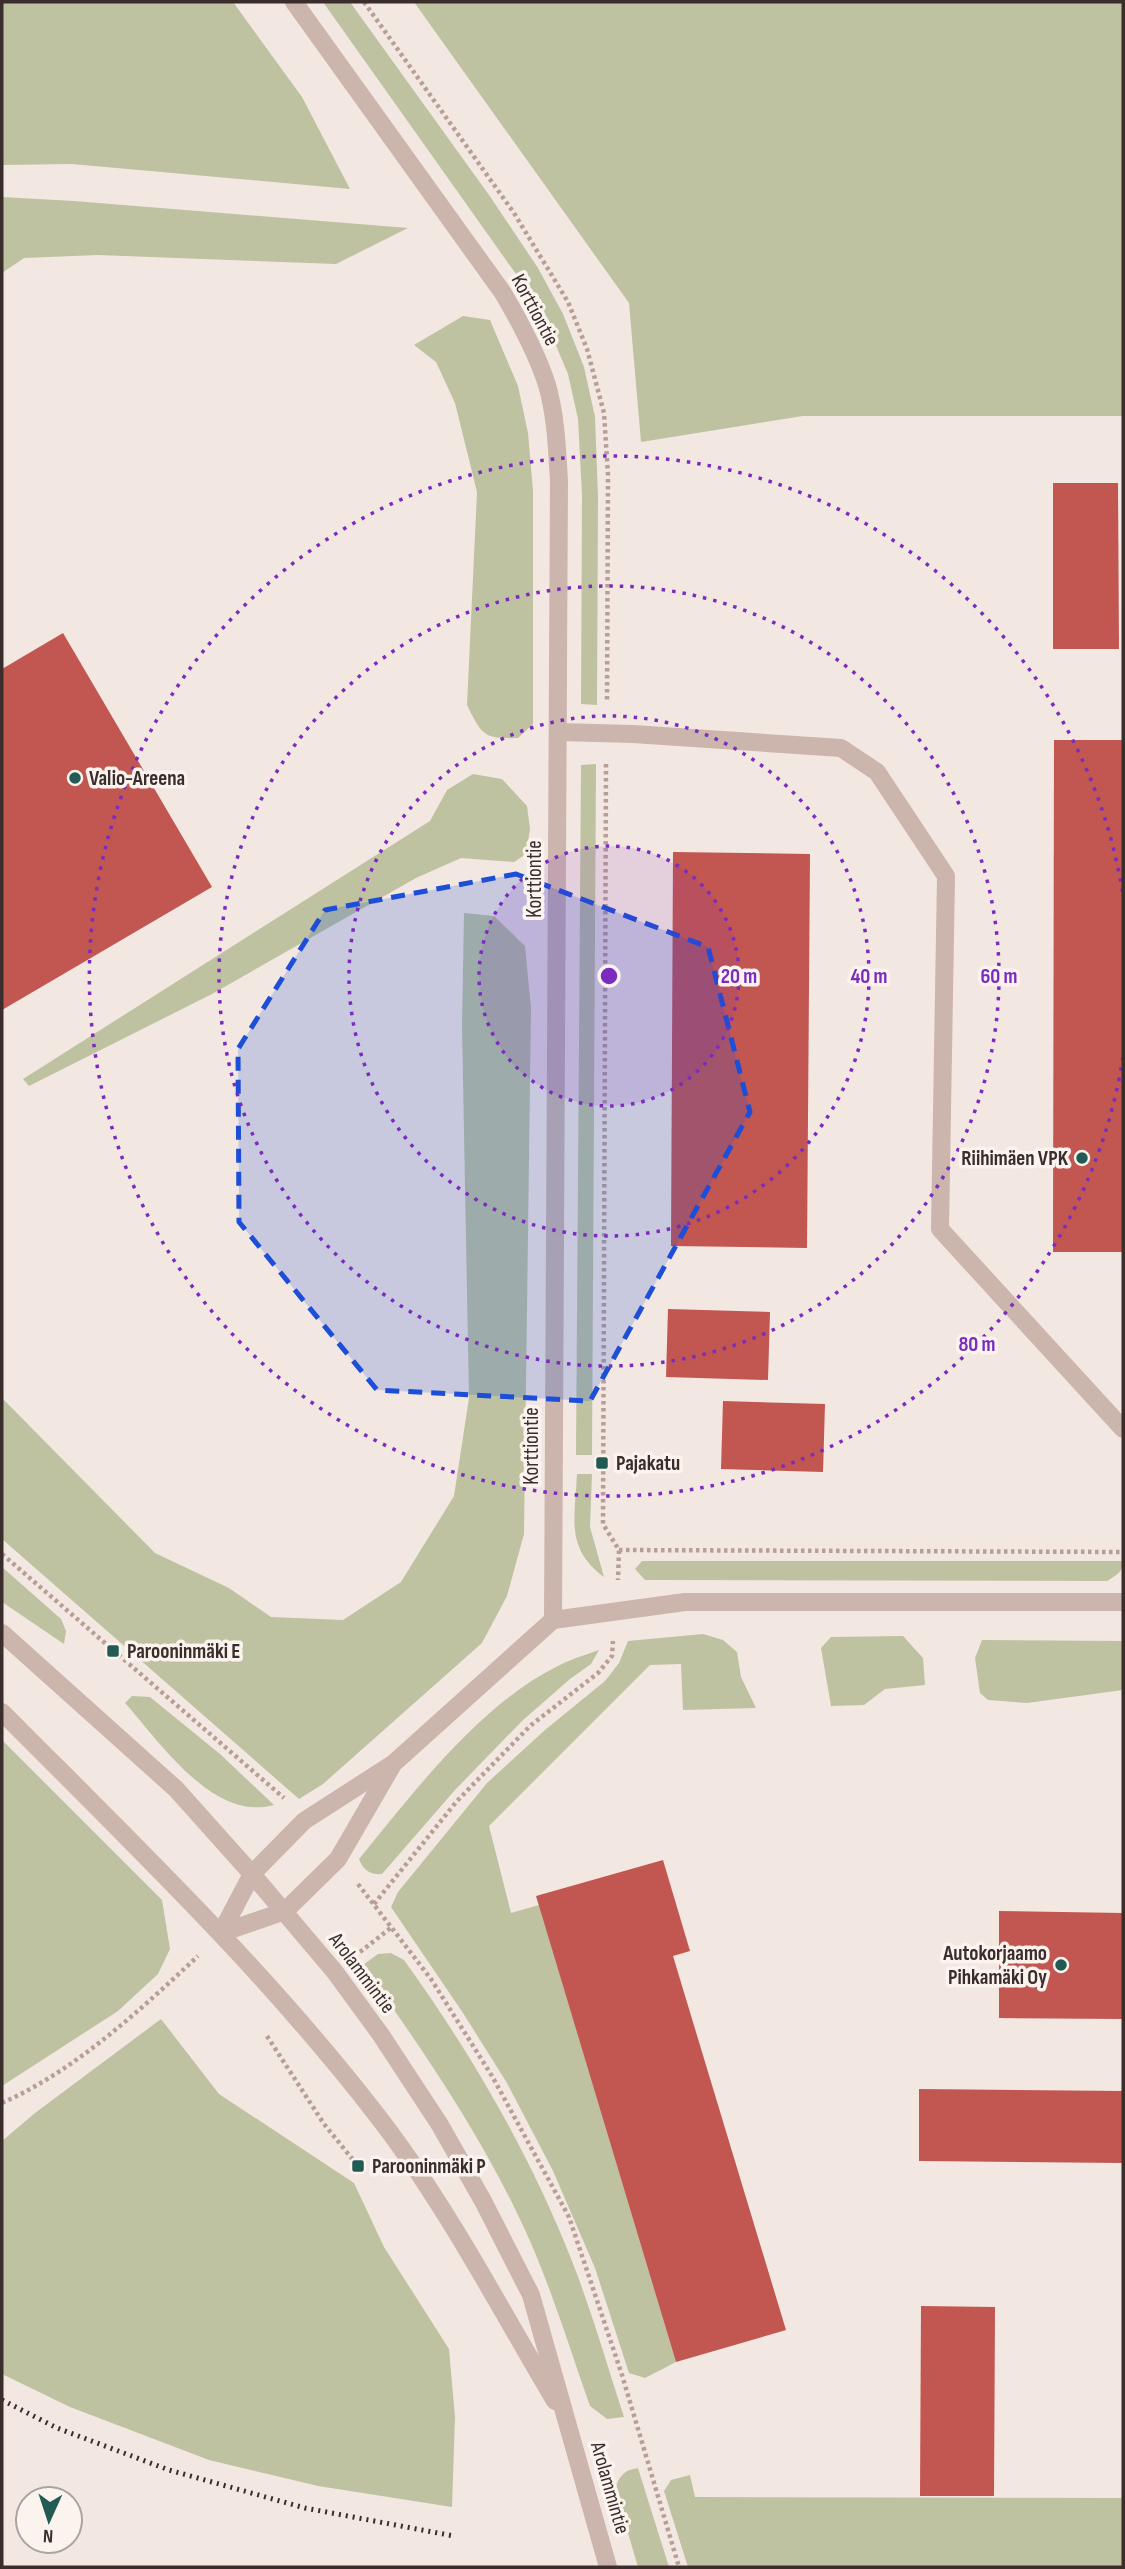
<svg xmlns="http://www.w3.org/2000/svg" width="1125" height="2569" font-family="'Sofia Sans Condensed',sans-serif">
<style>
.green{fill:#bec2a1}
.building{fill:#c25651}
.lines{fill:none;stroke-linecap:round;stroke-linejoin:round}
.path{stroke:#b79f97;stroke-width:4.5;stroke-dasharray:3.5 3.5;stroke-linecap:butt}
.service{stroke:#cbb5ad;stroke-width:18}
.minor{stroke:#cbb5ad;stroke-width:18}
.tertiary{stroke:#cbb5ad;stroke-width:18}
.rail{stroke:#3a2d2c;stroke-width:5;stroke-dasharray:2 5;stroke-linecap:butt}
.marked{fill:#1d4ed8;fill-opacity:0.2;stroke:#1d4ed8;stroke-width:5;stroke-dasharray:14 9;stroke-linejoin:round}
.ring{fill:none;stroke:#7b2cbf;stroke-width:3.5;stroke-dasharray:3.5 7}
.poi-dot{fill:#225b54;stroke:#faf3ee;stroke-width:2.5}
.labels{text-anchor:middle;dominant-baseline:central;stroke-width:7;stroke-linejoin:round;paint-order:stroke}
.street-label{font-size:21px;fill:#3a2d2c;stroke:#faf3ee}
.poi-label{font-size:21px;font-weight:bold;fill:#3a2d2c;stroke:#faf3ee;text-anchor:start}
.centre{fill:#7b2cbf;stroke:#faf3ee;stroke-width:3.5}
.ring-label{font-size:21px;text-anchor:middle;font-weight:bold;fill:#7b2cbf;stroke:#faf3ee;stroke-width:7;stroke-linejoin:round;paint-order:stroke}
</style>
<rect width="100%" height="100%" fill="#f3e7e2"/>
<g class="green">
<polygon points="2,2 233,2 302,97 350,189 72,164 2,165"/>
<polygon points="323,2 350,2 489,195 538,268 563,314 584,367 595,417 598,497 597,705 581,704 582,495 578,419 568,374 549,329 523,284"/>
<polygon points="414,2 1123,2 1123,416 803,416 641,442 629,303"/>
<polygon points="2,197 74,201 408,228 336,264 98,255 24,258 2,273"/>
<path d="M463,316L490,320L518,386L528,433L533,491V724L518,738C483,739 482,735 467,705L477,492L455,403L436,362L414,345Z"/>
<polygon points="596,764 592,1455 576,1455 581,765"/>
<polygon points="473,774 502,779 527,806 530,829 526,854 514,862 461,858 416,878 212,994 29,1086 23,1079 430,821 447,790"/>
<polygon points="464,913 494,916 525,946 531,1008 524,1534 507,1596 482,1643 323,1784 299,1799 2,1539 2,1398 155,1553 229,1588 271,1617 343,1620 401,1582 454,1496 469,1398 462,1026"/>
<path d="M577,1474H592L590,1527L604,1577C565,1548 575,1518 577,1474Z"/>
<path d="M642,1561H1123C1123,1573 1116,1575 1107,1581L645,1580L635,1569Z"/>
<polygon points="2,1567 61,1619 66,1631 64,1644 2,1602"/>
<polygon points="703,1634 723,1640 737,1652 741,1677 756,1708 683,1710 681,1664 650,1665 489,1826 511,1913 539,1905 676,2362 645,2378 629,2373 595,2268 553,2171 507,2083 463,2013 391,1907 398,1892 487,1783 545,1730 605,1681 619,1663 628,1641"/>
<polygon points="903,1636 923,1658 925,1685 885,1689 864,1705 831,1706 821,1648 831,1637"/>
<polygon points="982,1640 1123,1641 1123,1690 1027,1703 988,1700 980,1693 975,1658"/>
<path d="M599,1650L591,1664L570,1679L522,1721L455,1790L382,1874C370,1875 363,1870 359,1859C414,1792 480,1704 558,1666C571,1659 585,1655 599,1650Z"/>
<path d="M132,1696L150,1697L220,1754L274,1805C213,1822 160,1742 125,1703Z"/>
<polygon points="2,1740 162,1900 170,1949 158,1974 118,2011 2,2086"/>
<path d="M391,1953L404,1960C471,2053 530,2154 572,2261C592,2312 607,2365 624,2417L607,2419L590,2406C567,2341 547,2273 516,2211C474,2124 418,2044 363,1965L378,1954Z"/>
<polygon points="161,2019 219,2094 354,2183 384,2247 449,2349 455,2417 452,2507 318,2486 209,2460 70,2407 2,2374 2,2141 35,2113"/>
<path d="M638,2468L669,2567H638L615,2489C619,2476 624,2470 638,2468Z"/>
<polygon points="690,2475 695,2497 1123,2498 1123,2567 688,2567 664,2491 671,2480"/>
</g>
<g class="building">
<polygon points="1053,483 1118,483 1119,649 1053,649"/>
<polygon points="63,633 212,887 2,1010 2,669"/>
<polygon points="1054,740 1123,740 1123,1252 1053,1252"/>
<polygon points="673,852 810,854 807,1248 671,1246"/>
<polygon points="668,1309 770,1312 768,1380 666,1377"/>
<polygon points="723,1401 825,1404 823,1472 721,1469"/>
<polygon points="663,1860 690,1951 673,1956 786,2330 676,2362 536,1896"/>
<polygon points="999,1911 1123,1913 1123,2019 999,2018"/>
<polygon points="919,2089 1123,2091 1123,2163 919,2161"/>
<polygon points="921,2306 995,2307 994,2496 920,2496"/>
</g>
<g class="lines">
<g class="path">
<polyline points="364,2 514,213 568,302 587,349 604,413 608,475 607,703"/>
<polyline points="606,764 603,1524 619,1550 618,1580"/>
<polyline points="619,1550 1123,1552"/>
<polyline points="2,1554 284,1798"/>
<polyline points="358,1884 431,1979 492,2076 569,2217 622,2375 679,2567"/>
<polyline points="374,1904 457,1801 530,1726 598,1673 612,1656 613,1641"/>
<polyline points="360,1952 392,1927"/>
<polyline points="267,2036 324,2124 358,2166"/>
<path d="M2,2103C76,2070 139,2011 198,1956"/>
</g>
<polyline class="service" points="558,732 633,734 841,748 877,772 946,876 940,1229 1123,1429"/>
<g class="minor">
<polyline points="553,1620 685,1602 1123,1602"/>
<path d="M221,1933L252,1874L304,1821L394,1763L553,1620L559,481C557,449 556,416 547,385C537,353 520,322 503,293L294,2"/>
<polyline points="221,1933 285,1911 338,1859 392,1766"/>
</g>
<g class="tertiary">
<polyline points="2,1633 176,1789 252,1874 335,1972 381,2035 440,2125 483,2201 531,2295 608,2567"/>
<path d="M2,1712C131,1842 264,1969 376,2114C444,2201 498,2305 555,2401"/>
</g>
<polyline class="rail" points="2,2400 57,2428 169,2470 305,2508 454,2536"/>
</g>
<path class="marked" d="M516,874L708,947L750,1112L590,1401L377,1390L239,1222L238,1049L325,910Z"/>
<circle cx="609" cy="976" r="130" fill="#7b2cbf" fill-opacity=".12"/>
<g class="ring">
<circle cx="609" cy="976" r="130"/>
<circle cx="609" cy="976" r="260"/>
<circle cx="609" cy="976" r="390"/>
<path d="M1123 1057A520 520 0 1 1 1123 895"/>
</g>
<g class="poi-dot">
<circle cx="75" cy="778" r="7"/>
<circle cx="1082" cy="1158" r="7"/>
<rect x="595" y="1456" width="14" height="14" rx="3.5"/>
<rect x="106" y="1644" width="14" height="14" rx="3.5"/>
<circle cx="1061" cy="1965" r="7"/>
<rect x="351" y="2159" width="14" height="14" rx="3.5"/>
</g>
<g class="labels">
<g class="street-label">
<text transform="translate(535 310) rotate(62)">Korttiontie</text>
<text transform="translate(534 879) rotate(-90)">Korttiontie</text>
<text transform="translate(531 1446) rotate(-90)">Korttiontie</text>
<text transform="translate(362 1973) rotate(53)">Arolammintie</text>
<text transform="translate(610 2488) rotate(74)">Arolammintie</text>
</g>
<g class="poi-label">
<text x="89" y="778">Valio-Areena</text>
<text x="1068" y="1158" text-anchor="end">Riihimäen VPK</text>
<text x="616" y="1463">Pajakatu</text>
<text x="127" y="1651">Parooninmäki E</text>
<text x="1047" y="1953" text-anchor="end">Autokorjaamo<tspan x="1047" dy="24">Pihkamäki Oy</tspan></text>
<text x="372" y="2166">Parooninmäki P</text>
</g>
</g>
<circle cx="609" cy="976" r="10" class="centre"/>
<g class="ring-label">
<text x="739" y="983">20 m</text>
<text x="869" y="983">40 m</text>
<text x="999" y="983">60 m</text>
<text x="977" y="1351">80 m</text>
</g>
<rect width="1125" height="2569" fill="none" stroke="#3a2d2c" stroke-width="7"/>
<g transform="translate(49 2520) rotate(183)"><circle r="33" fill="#faf3ee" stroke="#ada4a0" stroke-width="2"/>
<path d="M0-5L12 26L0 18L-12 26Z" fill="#225b54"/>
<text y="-10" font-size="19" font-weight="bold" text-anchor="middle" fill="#3a2d2c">N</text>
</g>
</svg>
